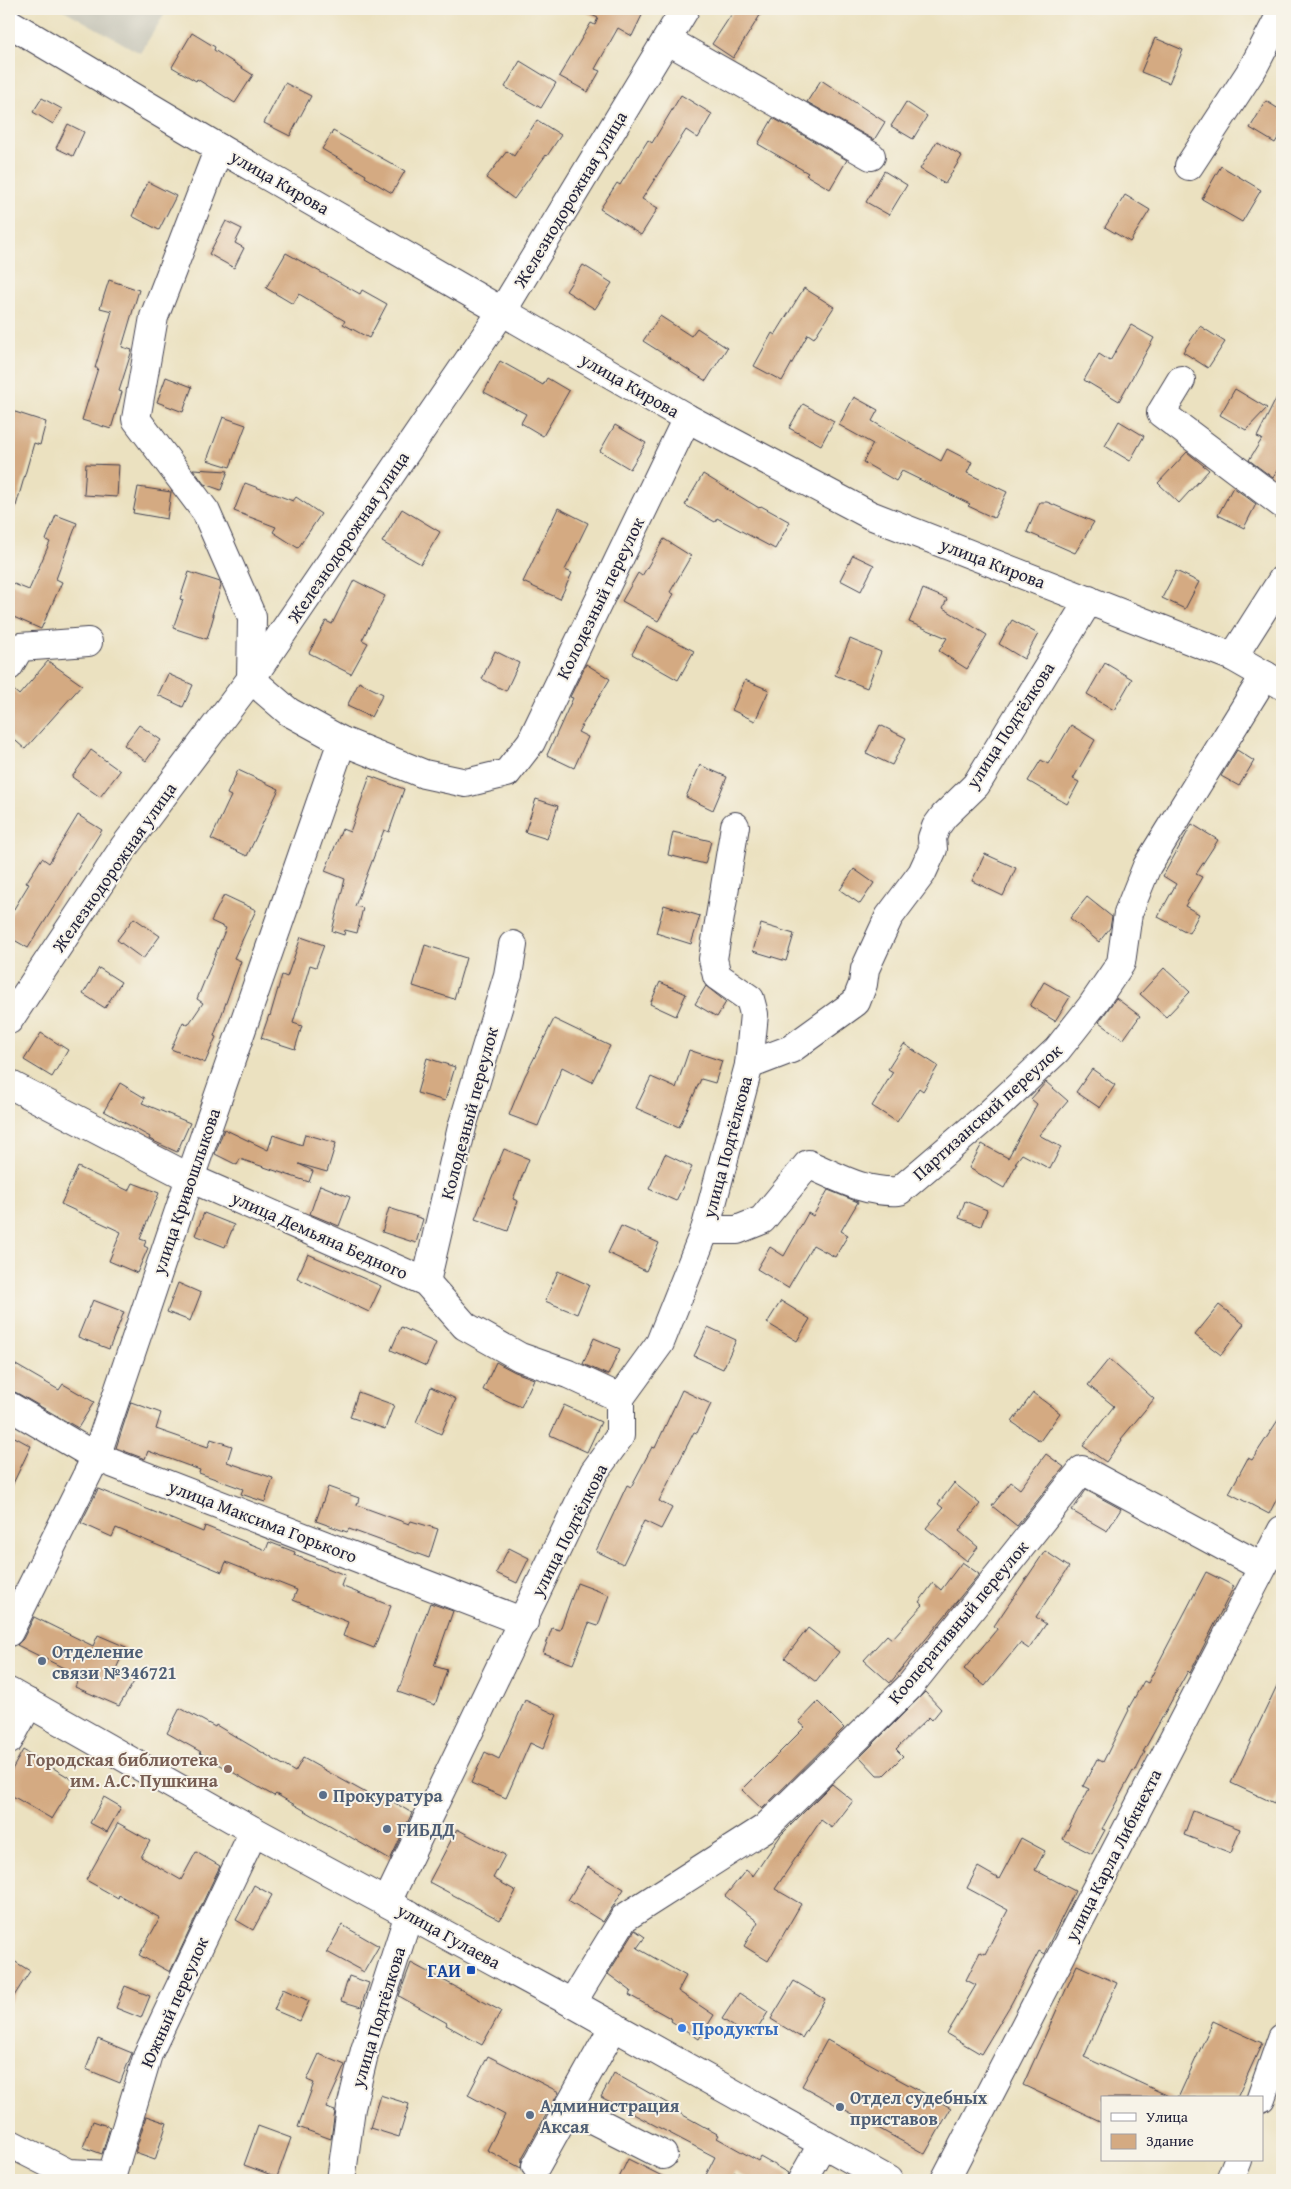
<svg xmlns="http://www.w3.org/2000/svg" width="1291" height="2189" font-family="'Gentium Book Plus',serif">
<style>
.industrial{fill:#c6c5b8}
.building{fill:#d4aa82}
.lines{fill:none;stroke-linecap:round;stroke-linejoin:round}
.minor-casing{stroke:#403f4f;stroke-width:30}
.major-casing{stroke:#403f4f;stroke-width:30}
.minor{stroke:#fff;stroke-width:28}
.major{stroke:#fff;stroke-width:28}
.service-dot{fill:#5c6f8a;stroke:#f7f3e8;stroke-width:2}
.education-dot{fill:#8d6e63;stroke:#f7f3e8;stroke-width:2}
.transit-dot{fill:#1a4fb4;stroke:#f7f3e8;stroke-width:2}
.shop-dot{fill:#3f7fe0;stroke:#f7f3e8;stroke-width:2}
.labels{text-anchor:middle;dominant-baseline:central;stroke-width:4;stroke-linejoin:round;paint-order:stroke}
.street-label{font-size:18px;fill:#22223b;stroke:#f7f3e8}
.service-label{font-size:18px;font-weight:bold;fill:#4e5e75;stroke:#f7f3e8;text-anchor:start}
.education-label{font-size:18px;font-weight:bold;fill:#785e54;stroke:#f7f3e8;text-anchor:end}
.transit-label{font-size:18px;font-weight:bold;fill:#164399;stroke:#f7f3e8;text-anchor:end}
.shop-label{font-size:18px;font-weight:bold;fill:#366cbe;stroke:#f7f3e8;text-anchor:start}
</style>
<rect width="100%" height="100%" fill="#f7f3e8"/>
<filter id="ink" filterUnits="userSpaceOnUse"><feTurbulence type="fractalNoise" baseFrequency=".02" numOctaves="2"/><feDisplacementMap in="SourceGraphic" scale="10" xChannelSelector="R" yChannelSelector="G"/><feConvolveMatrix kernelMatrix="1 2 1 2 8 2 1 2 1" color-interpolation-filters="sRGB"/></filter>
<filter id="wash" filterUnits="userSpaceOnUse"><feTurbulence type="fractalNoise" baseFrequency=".0096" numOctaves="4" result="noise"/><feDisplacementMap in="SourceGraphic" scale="20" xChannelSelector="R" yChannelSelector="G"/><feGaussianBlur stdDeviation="1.12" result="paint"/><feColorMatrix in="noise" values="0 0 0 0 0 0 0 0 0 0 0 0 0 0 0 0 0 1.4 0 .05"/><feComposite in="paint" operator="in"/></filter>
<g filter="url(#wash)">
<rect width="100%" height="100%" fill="#ebe1c0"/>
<polygon class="industrial" points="62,9 168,9 140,53"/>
<g id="blocks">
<g class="building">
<polygon points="579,9 645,9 632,36 618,28 595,69 600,71 588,92 559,76 591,23 595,25 598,18"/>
<polygon points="735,9 764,9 733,58 712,44"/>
<polygon points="192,33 215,47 214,50 253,75 235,103 197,79 196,81 172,67"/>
<polygon points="1155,38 1183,50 1169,83 1141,72"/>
<polygon points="520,61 556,83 541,108 505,87"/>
<polygon points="821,80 885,122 874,140 807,102"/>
<polygon points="285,83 311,96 290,136 264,123"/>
<polygon points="681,95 712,114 698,138 686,130 642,199 658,208 641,235 600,209 617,183 620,185 648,140 652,143"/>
<polygon points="42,98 62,109 53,124 33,112"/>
<polygon points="1266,101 1282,111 1282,131 1275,143 1250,128"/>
<polygon points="906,102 927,116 913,139 891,126"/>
<polygon points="773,118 847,160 830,189 806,175 808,173 758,144"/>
<polygon points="537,120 561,135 547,156 546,155 514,199 486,178 507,151 514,156"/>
<polygon points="68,124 84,132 73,156 56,148"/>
<polygon points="333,131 405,171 392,193 365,177 366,175 322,149"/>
<polygon points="937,141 962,156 945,184 920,169"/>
<polygon points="1221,166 1261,190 1242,222 1202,199"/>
<polygon points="884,171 907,185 889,215 866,202"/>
<polygon points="148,182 176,196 159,230 132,216"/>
<polygon points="1125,195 1150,210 1130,242 1105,227"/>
<polygon points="226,221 242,229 235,243 244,248 234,268 209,254"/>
<polygon points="286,253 360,294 362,290 387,304 369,338 343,324 345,321 299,294 293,304 266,288"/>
<polygon points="583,265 612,283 595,309 566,291"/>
<polygon points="109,280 139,290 122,347 132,350 119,391 122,392 111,429 82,420 98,368 95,368 112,311 100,308"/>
<polygon points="804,288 834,307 814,338 808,334 782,381 754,366 772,333 775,335"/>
<polygon points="660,316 691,336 697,328 727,348 706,381 643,341"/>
<polygon points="1131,325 1154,338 1119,401 1084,380 1099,354 1110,361"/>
<polygon points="1200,326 1225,342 1208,368 1183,352"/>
<polygon points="500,361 543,385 547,378 569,391 543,436 521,423 526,414 484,392"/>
<polygon points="166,377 192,387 183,412 157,402"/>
<polygon points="1282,387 1282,463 1273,478 1249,460 1262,439 1257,437"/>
<polygon points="1235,389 1267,408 1246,430 1220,415"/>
<polygon points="854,397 878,410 872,421 941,461 947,449 972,462 967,473 1007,492 994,518 968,506 970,504 902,471 896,481 863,462 873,444 839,425"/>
<polygon points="803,404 834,421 821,445 789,428"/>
<polygon points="9,410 46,422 40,445 34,443 14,513 9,512"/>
<polygon points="223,417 246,425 230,467 207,460"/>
<polygon points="1119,421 1144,436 1130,461 1105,446"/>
<polygon points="615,425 646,443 630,469 600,451"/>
<polygon points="1187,452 1209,470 1179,503 1158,483"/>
<polygon points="86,464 119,465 117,497 84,495"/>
<polygon points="193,469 228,471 221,490 204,484"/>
<polygon points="703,474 759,508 761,506 790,522 775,549 717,518 715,522 685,505"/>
<polygon points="245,483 293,501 296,497 321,514 298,548 273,532 276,527 234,511"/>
<polygon points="138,487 171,492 167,519 133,513"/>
<polygon points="1233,487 1256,504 1244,528 1218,515"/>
<polygon points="1040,502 1047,502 1094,522 1075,553 1027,532"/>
<polygon points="558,508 588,523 565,570 572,573 560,599 523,582"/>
<polygon points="402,509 440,532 421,564 382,542"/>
<polygon points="56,515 77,523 56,579 62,582 41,629 9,615 9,582 29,590 50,542 46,540"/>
<polygon points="664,539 691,556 670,592 674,594 658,621 622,601 638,573 642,576"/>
<polygon points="853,555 874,565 861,591 840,580"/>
<polygon points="1176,571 1199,582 1185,609 1162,598"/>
<polygon points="189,572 220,582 221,586 212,615 214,615 207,639 173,628 183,600 180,599"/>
<polygon points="354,580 385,596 362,640 368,643 351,674 309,653 326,621 332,624"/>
<polygon points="923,589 947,599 943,608 987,635 967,669 939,651 947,638 909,622"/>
<polygon points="1012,620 1038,634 1024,659 999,644"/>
<polygon points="647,626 694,651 678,680 632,654"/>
<polygon points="850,639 881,652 867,688 835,675"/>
<polygon points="495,651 519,663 506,691 482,679"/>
<polygon points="48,661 82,685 25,749 9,735 9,686 19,695"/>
<polygon points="1105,663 1132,679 1114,710 1087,694"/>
<polygon points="586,664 610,679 578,732 588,737 574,768 547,755 573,698 570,697"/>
<polygon points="168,674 193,685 183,707 158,695"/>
<polygon points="745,680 769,690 755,721 732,710"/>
<polygon points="359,682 383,694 371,717 347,706"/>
<polygon points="139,725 161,740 146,761 124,745"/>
<polygon points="880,725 906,738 892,765 866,753"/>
<polygon points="1071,725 1095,740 1073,779 1079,782 1067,804 1028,781 1041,760 1048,764"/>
<polygon points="91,750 120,771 100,797 72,777"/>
<polygon points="1237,750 1254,761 1239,786 1221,776"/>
<polygon points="700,765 727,777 713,810 686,797"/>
<polygon points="238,770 279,789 247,856 211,839 231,796 227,794"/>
<polygon points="370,776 404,789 389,832 384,830 355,906 363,908 357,933 345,930 344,935 332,931 345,879 325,871 342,829 350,832"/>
<polygon points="536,799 558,806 547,839 525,832"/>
<polygon points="78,815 102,830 28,948 9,937 9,917 29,884 26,883 42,858 49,863"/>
<polygon points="1192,824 1218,840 1196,874 1202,877 1185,906 1199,914 1189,933 1158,917 1176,884 1163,876"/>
<polygon points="673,832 711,841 705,864 668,855"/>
<polygon points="985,854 1016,868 1003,896 972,881"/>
<polygon points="854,869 874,883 860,904 840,890"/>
<polygon points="224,895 256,910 234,958 241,961 214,1036 216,1037 205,1063 171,1049 183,1022 188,1025 203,1003 197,999 226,928 211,921"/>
<polygon points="1087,897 1112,917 1110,928 1099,942 1070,918"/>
<polygon points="664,905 700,916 691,944 656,933"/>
<polygon points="134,918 160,936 143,959 117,940"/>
<polygon points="761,924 794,934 786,961 753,951"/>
<polygon points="301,937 324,945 316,967 310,965 293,1023 302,1026 295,1049 261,1038 269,1015 270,1016 282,975 287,977"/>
<polygon points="425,945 466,958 454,999 413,986"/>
<polygon points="99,968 121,982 105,1008 83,994"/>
<polygon points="1164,968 1190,992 1166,1017 1140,994"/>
<polygon points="660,982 686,994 676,1016 650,1004"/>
<polygon points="1044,982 1070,997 1055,1021 1030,1006"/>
<polygon points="706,986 726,1002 717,1017 695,1004"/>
<polygon points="1116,998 1140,1016 1123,1040 1099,1022"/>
<polygon points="554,1019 610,1046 592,1082 562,1067 538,1126 509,1115 525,1076"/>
<polygon points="41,1033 68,1050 52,1077 24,1060"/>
<polygon points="904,1044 938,1066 923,1091 919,1088 897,1122 872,1106 893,1072 888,1069"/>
<polygon points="689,1050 722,1061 715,1083 701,1079 679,1127 636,1108 651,1077 676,1088"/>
<polygon points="427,1058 455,1067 445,1101 417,1093"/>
<polygon points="1092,1069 1115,1085 1100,1108 1076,1092"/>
<polygon points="1046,1082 1068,1101 1039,1135 1061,1147 1050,1169 1022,1154 1015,1163 1017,1163 1004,1188 969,1168 982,1144 1008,1158 1037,1104 1031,1099"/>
<polygon points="120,1083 145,1098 142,1103 190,1123 177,1152 149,1139 150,1137 104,1111"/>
<polygon points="224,1129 268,1150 273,1135 302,1145 305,1134 336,1143 327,1172 299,1164 313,1171 309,1182 240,1159 237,1165 215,1154"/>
<polygon points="504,1149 529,1159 513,1199 518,1201 508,1231 475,1219"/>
<polygon points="665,1154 692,1167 676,1201 649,1189"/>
<polygon points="78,1167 129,1191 133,1183 159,1193 140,1239 146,1241 144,1246 148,1248 137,1273 109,1261 121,1232 61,1204"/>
<polygon points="320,1185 350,1197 339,1226 310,1214"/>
<polygon points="828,1190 858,1202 841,1231 848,1235 835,1257 813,1245 788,1288 757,1269 770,1247 784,1256 808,1213 813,1216"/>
<polygon points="965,1201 987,1210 981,1226 959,1218"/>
<polygon points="389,1208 423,1219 416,1243 382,1232"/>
<polygon points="204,1213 234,1225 225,1247 195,1235"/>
<polygon points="621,1226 659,1243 646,1271 608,1253"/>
<polygon points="308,1254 381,1286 369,1312 297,1278"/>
<polygon points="558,1271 589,1285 577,1314 545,1301"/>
<polygon points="178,1283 201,1293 190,1321 167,1312"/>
<polygon points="93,1300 124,1312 109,1349 78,1337"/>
<polygon points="781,1301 810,1319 797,1341 767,1323"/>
<polygon points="1219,1305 1244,1324 1221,1355 1195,1335"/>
<polygon points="401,1327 436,1343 426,1366 391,1350"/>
<polygon points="708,1327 736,1340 723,1369 694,1356"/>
<polygon points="594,1338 620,1349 608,1375 583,1364"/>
<polygon points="1109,1359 1154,1399 1121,1439 1122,1440 1106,1462 1083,1446 1114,1406 1088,1385"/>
<polygon points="9,1361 59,1390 63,1384 94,1402 78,1428 17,1393 9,1390"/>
<polygon points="496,1362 515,1372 534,1379 521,1407 483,1390"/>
<polygon points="431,1387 456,1399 441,1434 416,1422"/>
<polygon points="682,1390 711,1404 697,1433 694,1432 659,1501 672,1508 661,1529 644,1521 623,1564 596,1551 627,1485 631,1487 652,1447 655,1448"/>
<polygon points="358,1392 394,1405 385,1429 350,1417"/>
<polygon points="1033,1393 1060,1413 1040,1441 1012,1422"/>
<polygon points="131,1402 161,1413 156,1429 208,1447 211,1439 232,1446 227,1462 273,1478 265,1502 241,1494 243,1489 199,1473 200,1470 148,1451 145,1459 116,1448"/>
<polygon points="564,1405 601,1422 587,1452 550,1435"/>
<polygon points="1282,1414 1282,1489 1269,1514 1229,1493 1248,1458 1252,1460"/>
<polygon points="9,1434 31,1446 9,1492"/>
<polygon points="1046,1454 1064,1467 1017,1526 992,1506 1011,1482 1020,1489"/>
<polygon points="954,1483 980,1504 959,1531 978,1547 967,1561 926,1528 943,1508 938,1504"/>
<polygon points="328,1487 359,1498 357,1505 409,1524 411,1521 438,1529 429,1558 349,1529 347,1532 316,1521"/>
<polygon points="98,1489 203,1532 205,1526 266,1550 269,1542 295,1552 294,1555 345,1575 341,1586 391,1606 374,1648 343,1636 348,1622 293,1600 297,1590 226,1562 222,1572 116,1528 112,1537 81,1523"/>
<polygon points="1086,1490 1121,1509 1107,1531 1072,1511"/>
<polygon points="509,1548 529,1558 517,1583 496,1573"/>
<polygon points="1045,1551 1069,1567 1036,1617 1046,1624 1029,1649 1020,1643 985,1686 964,1669 998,1628 994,1626"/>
<polygon points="962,1562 979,1574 890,1683 864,1660 887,1635 892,1639 923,1605 919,1602 933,1583 941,1590"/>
<polygon points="1206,1572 1234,1586 1190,1673 1188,1671 1143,1752 1145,1752 1135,1772 1133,1771 1102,1829 1105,1830 1092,1854 1063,1839 1089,1789 1083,1786 1097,1759 1103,1762 1129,1710 1128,1709 1144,1681 1148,1683"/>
<polygon points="577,1583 609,1595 598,1626 589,1623 573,1664 543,1653 552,1628 560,1630"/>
<polygon points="430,1603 453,1611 434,1666 447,1670 435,1705 398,1692"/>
<polygon points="34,1617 93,1646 98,1635 126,1647 115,1671 135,1680 119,1706 75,1687 80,1676 17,1645 23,1639"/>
<polygon points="808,1628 839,1652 816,1682 785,1658"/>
<polygon points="1282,1675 1282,1785 1274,1803 1231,1783"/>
<polygon points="925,1692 941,1709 932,1720 929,1717 896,1749 903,1756 884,1775 877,1775 860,1757"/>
<polygon points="525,1700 557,1715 543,1749 530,1743 506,1798 471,1783 485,1752 499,1759"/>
<polygon points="818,1702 844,1728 762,1809 742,1790 805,1727 799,1722"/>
<polygon points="180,1708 215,1727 216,1725 295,1772 303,1758 375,1798 378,1793 412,1813 390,1860 276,1794 274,1796 246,1780 200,1753 201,1752 167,1733"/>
<polygon points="23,1750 75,1781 52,1819 9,1794 9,1775"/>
<polygon points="832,1784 853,1801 832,1828 821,1820 775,1889 801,1904 768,1961 744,1946 758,1922 725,1896 746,1870 753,1876 781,1835"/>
<polygon points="104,1797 121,1807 107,1832 90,1823"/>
<polygon points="1193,1811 1240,1829 1231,1853 1184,1835"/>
<polygon points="118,1823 150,1841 141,1857 181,1880 196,1852 220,1866 170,1972 139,1955 160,1918 119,1895 118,1898 86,1880"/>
<polygon points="457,1829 505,1855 493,1878 516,1891 500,1920 429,1882"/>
<polygon points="1021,1838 1045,1851 1035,1870 1075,1891 1044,1954 1039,1951 1011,2004 981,2054 947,2034 976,1985 966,1980 980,1952 985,1954 1008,1910 967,1888 978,1867 999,1879"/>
<polygon points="588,1867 624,1889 603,1922 568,1900"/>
<polygon points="254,1885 272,1895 253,1930 236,1920"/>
<polygon points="342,1925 379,1946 364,1972 327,1952"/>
<polygon points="635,1930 645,1937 637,1948 686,1976 678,1991 714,2015 699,2039 671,2021 672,2019 629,1995 631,1991 608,1974"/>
<polygon points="9,1958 30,1971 9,2004"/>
<polygon points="411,1963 501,2011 482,2045 446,2025 447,2023 399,1996"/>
<polygon points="1077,1965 1117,1983 1084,2057 1173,2098 1102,2098 1102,2122 1023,2085"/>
<polygon points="349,1976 369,1983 361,2007 341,2001"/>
<polygon points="794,1981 825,1999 802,2038 771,2019"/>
<polygon points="125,1986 150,1996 141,2018 116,2008"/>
<polygon points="283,1989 309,2001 300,2021 274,2010"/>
<polygon points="739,1993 768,2012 752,2038 722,2019"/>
<polygon points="1213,2021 1262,2043 1237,2098 1178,2098"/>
<polygon points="98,2039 132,2053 120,2083 86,2069"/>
<polygon points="827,2040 951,2108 925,2154 802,2086"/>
<polygon points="319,2054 345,2065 326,2108 335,2111 331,2139 298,2127 314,2083 307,2080"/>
<polygon points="488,2056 559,2092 522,2158 521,2168 487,2150 505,2115 468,2095"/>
<polygon points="614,2073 674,2107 672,2109 719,2135 717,2138 758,2161 760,2157 788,2173 786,2180 747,2180 748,2179 735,2172 730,2180 716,2180 706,2175 715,2157 601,2097"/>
<polygon points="380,2095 409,2104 399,2137 370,2128"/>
<polygon points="146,2116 167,2123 155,2160 135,2153"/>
<polygon points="93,2121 110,2127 102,2154 83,2147"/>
<polygon points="258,2126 291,2138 277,2177 244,2165"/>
<polygon points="628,2159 670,2180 618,2180"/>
</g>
</g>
</g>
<g filter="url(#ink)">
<use href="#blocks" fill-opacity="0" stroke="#403f4f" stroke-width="1"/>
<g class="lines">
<g class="minor-casing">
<g id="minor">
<polyline points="9,23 219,148 687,418 870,515 1233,657 1282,685"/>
<polyline points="667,40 871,156"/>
<polyline points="1189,166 1253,68 1282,12"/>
<polyline points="1181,380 1161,413 1282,504"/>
<polyline points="1233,657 1282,580"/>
<polyline points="9,666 20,647 88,642"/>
<polyline points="342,741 424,774 466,783 507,773 531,742 687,418"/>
<polyline points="9,1020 124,847 251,679 503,310 685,9"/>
<polyline points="749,1065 791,1049 856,1002 863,984 865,969 889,917 922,873 933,849 932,838 936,827 944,816 976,785 1089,600"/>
<polyline points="9,1084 190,1178 426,1282 465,1326 520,1357 568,1374 620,1398"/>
<path d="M705,1230H737L762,1220L808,1164C840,1178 864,1193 899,1191L988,1115L1057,1050L1091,1007L1121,963L1128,913L1147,866L1265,675"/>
<polyline points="426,1282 462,1127 508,975 513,945"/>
<polyline points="9,1406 96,1457 524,1622"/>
<polyline points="9,1632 96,1457 190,1178 342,741 289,712 251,679 252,617 206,512 136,419 154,317 219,148"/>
<polyline points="9,1740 29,1703"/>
<polyline points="387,1902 594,1472 620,1436 620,1398 660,1343 705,1230 749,1065 754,1014 750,999 717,976 713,959 735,826"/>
<polyline points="572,2003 624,1918 765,1828 909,1687 1082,1470 1262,1567"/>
<polyline points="1261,2098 1282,2038"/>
<polyline points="568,2107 663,2155"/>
<polyline points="9,2143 68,2173 112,2175"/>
<polyline points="536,2166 614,2026"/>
<polyline points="112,2180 112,2175 148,2054 254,1831"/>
<polyline points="341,2180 351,2108 365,2050 409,1914"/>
<polyline points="802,2180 822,2145"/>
<polyline points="945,2180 1282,1530"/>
<polyline points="1230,2180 1238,2160"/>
</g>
</g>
<g class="major-casing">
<polyline id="major" points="9,1692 254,1831 572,2003 888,2180"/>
</g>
<use href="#minor" class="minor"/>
<use href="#major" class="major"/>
</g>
</g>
<g class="service-dot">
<circle cx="42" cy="1661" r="5"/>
<circle cx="323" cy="1795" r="5"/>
<circle cx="387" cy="1829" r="5"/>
<circle cx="840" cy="2107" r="5"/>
<circle cx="530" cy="2115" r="5"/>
</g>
<circle class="education-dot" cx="228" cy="1769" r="5"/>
<rect class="transit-dot" x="466" y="1965" width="10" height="10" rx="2.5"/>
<circle class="shop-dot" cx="682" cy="2028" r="5"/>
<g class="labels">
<g class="street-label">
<text transform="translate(280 182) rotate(30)">улица Кирова</text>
<text transform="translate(570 199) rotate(-59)">Железнодорожная улица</text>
<text transform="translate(630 385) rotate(30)">улица Кирова</text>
<text transform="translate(348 537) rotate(-56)">Железнодорожная улица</text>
<text transform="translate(993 563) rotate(21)">улица Кирова</text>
<text transform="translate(600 598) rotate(-64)">Колодезный переулок</text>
<text transform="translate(1010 725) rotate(-57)">улица Подтёлкова</text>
<text transform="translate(114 867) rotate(-55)">Железнодорожная улица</text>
<text transform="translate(987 1112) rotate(-42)">Партизанский переулок</text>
<text transform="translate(469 1113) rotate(-75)">Колодезный переулок</text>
<text transform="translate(727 1147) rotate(-75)">улица Подтёлкова</text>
<text transform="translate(186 1191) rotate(-71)">улица Кривошлыкова</text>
<text transform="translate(320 1235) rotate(24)">улица Демьяна Бедного</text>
<text transform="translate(263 1521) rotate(21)">улица Максима Горького</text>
<text transform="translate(569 1530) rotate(-63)">улица Подтёлкова</text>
<text transform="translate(958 1622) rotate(-50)">Кооперативный переулок</text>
<text transform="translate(1113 1855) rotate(-63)">улица Карла Либкнехта</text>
<text transform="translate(449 1936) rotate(29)">улица Гулаева</text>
<text transform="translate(174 2002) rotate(-66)">Южный переулок</text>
<text transform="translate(378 2017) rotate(-73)">улица Подтёлкова</text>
</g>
<g class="service-label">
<text x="52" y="1651">Отделение<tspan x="52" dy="21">связи №346721</tspan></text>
<text x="333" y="1795">Прокуратура</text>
<text x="397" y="1829">ГИБДД</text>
<text x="850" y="2097">Отдел судебных<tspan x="850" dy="21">приставов</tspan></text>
<text x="540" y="2105">Администрация<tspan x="540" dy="21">Аксая</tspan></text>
</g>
<g class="education-label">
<text x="218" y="1759">Городская библиотека<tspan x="218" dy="21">им. А.С. Пушкина</tspan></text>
</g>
<g class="transit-label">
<text x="461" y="1970">ГАИ</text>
</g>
<g class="shop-label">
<text x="692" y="2028">Продукты</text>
</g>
</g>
<rect width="1291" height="2189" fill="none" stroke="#f7f3e8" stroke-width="30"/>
<rect x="1101" y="2096" width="162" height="65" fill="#f7f3e8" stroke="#a29fa3"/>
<rect x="1111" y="2113" width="25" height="8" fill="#ffffff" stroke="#a29fa3"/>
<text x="1146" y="2122" font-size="15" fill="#22223b">Улица</text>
<rect x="1111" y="2134" width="25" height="15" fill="#d4aa82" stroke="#a29fa3"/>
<text x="1146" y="2146" font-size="15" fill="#22223b">Здание</text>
</svg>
